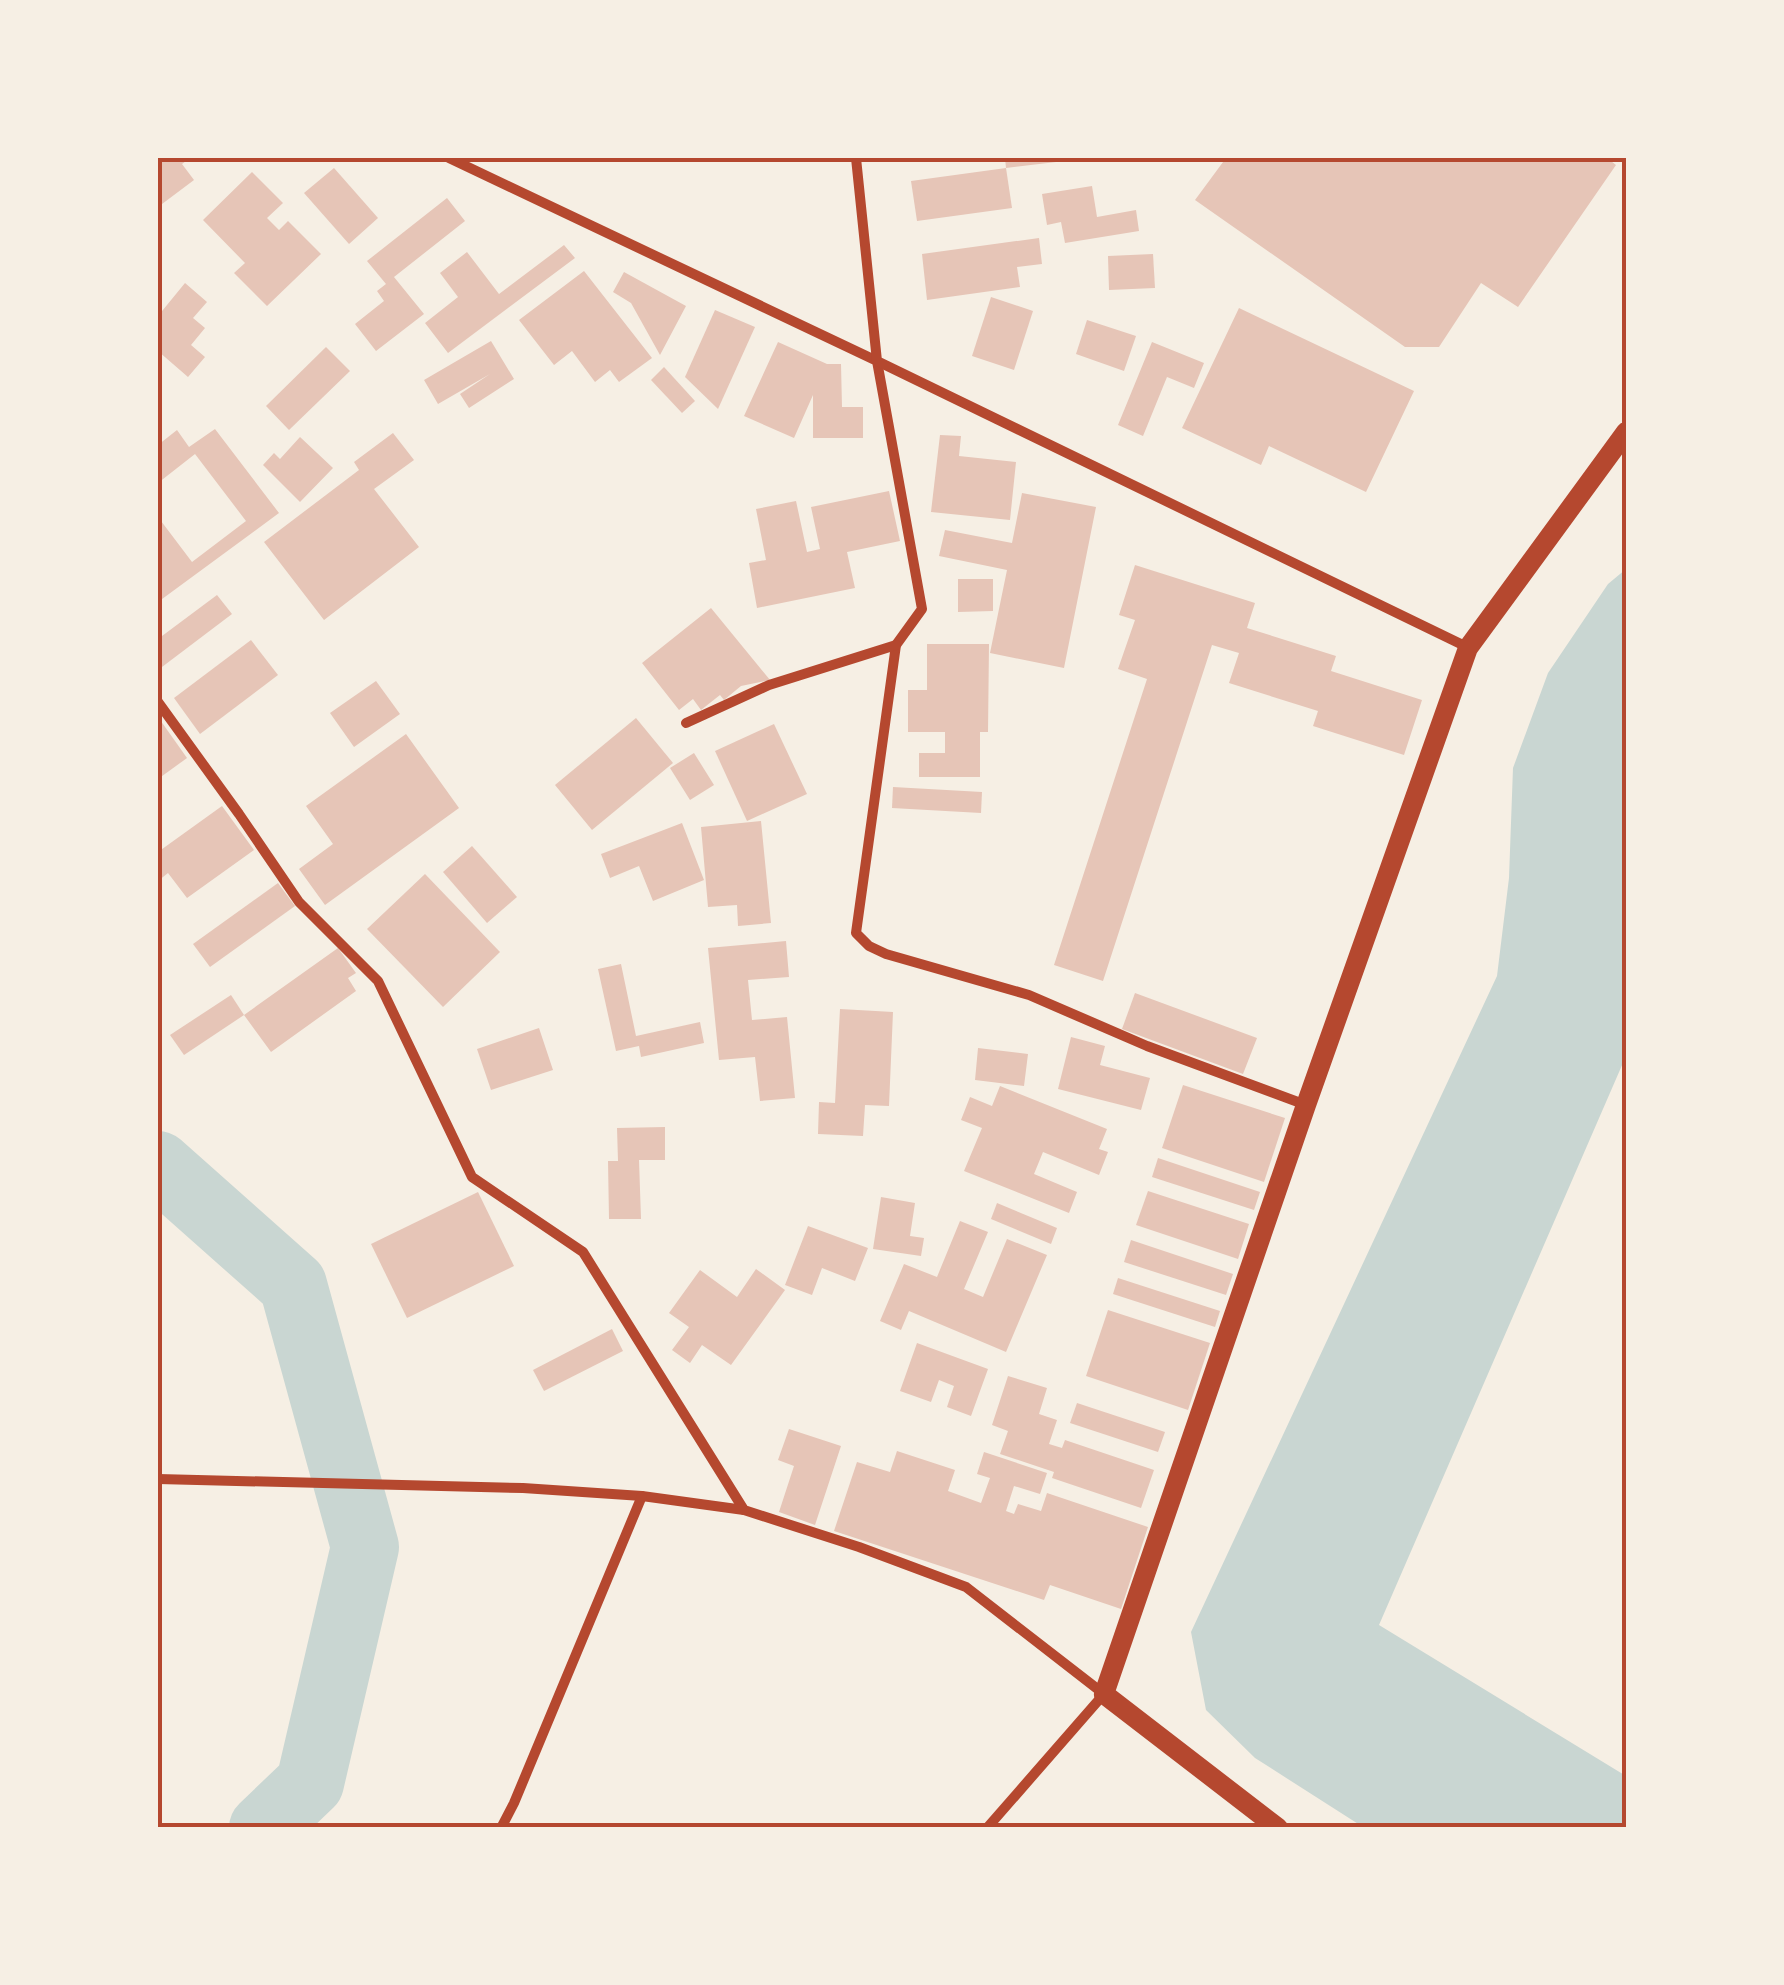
<svg xmlns="http://www.w3.org/2000/svg" width="1784" height="1985" font-family="'Exo 2',sans-serif">
<style>
.water{fill:#c9d6d2}
.lines{fill:none;stroke-linecap:round;stroke-linejoin:round}
.river{stroke:#c9d6d2;stroke-width:68}
.building{fill:#e6c5b7}
.minor{stroke:#b5482f;stroke-width:10}
.secondary{stroke:#b5482f;stroke-width:20}
.neatline{fill:none;stroke:#b5482f;stroke-width:4}
</style>
<rect width="100%" height="100%" fill="#f6efe4"/>
<polygon class="water" points="1626,569 1626,1056 1379,1625 1626,1776 1626,1827 1363,1827 1255,1758 1206,1710 1191,1632 1497,976 1509,878 1513,768 1548,673 1608,584"/>
<g class="lines">
<polyline class="river" points="158,1165 293,1285 365,1547 310,1783 263,1828"/>
</g>
<g class="building">
<polygon points="158,158 190,158 182,164 194,180 158,207"/>
<polygon points="1005,158 1073,158 1073,160 1006,168"/>
<polygon points="1226,158 1607,158 1616,165 1518,307 1481,283 1439,347 1405,347 1195,200"/>
<polygon points="334,168 378,218 349,244 304,193"/>
<polygon points="1006,168 1012,208 917,221 911,181"/>
<polygon points="252,172 283,203 267,218 279,230 288,221 321,254 267,306 234,273 245,263 203,220"/>
<polygon points="1092,186 1097,217 1136,210 1139,231 1065,243 1061,222 1047,225 1042,194"/>
<polygon points="447,198 465,221 394,277 424,314 376,351 355,324 384,301 377,291 386,284 367,261"/>
<polygon points="1039,238 1042,264 1017,267 1020,287 927,300 922,254"/>
<polygon points="564,245 575,258 448,353 425,323 458,297 440,273 467,252 499,294"/>
<polygon points="1153,254 1155,288 1109,290 1108,256"/>
<polygon points="584,271 652,358 619,382 610,370 595,382 572,351 554,365 519,320"/>
<polygon points="624,272 686,306 660,355 631,303 613,292"/>
<polygon points="185,283 207,302 193,318 205,328 191,345 205,357 188,377 158,351 158,316"/>
<polygon points="991,297 1033,311 1014,370 972,356"/>
<polygon points="1239,308 1414,391 1366,492 1269,446 1261,465 1182,428"/>
<polygon points="715,310 755,327 718,409 685,377"/>
<polygon points="1087,320 1136,336 1124,371 1076,354"/>
<polygon points="491,341 514,379 469,408 460,394 490,374 438,404 424,380"/>
<polygon points="778,342 827,364 841,364 842,407 863,407 863,438 813,438 813,395 794,438 744,416"/>
<polygon points="1152,342 1204,363 1194,388 1167,377 1143,436 1118,425"/>
<polygon points="326,347 350,371 289,430 266,406"/>
<polygon points="664,367 695,401 682,413 651,380"/>
<polygon points="215,429 279,513 158,602 158,517 192,562 246,521 195,454 158,483 158,445 177,430 189,447"/>
<polygon points="393,433 414,460 374,489 419,547 324,620 264,542 359,470 354,462"/>
<polygon points="940,435 961,436 959,456 1016,462 1010,520 931,512"/>
<polygon points="300,437 333,468 300,502 263,465 274,453 280,459"/>
<polygon points="889,491 900,541 847,552 855,588 757,608 749,563 766,560 756,509 796,501 807,552 820,549 811,507"/>
<polygon points="1022,493 1096,507 1064,668 990,653 1007,570 939,556 945,530 1012,543"/>
<polygon points="1135,565 1255,603 1247,628 1336,656 1331,671 1422,700 1404,755 1313,726 1318,711 1229,683 1239,653 1212,645 1103,981 1054,965 1147,679 1118,669 1135,620 1119,615"/>
<polygon points="958,579 993,579 993,611 958,612"/>
<polygon points="217,595 232,614 158,670 158,639"/>
<polygon points="711,608 770,680 741,686 724,700 720,695 701,710 693,699 679,710 642,663"/>
<polygon points="251,640 278,675 200,734 174,698"/>
<polygon points="927,644 989,644 988,732 980,732 980,777 919,777 919,753 945,753 945,732 908,732 908,690 927,690"/>
<polygon points="376,681 400,714 354,747 330,713"/>
<polygon points="158,717 187,758 158,779"/>
<polygon points="636,718 673,763 592,830 555,785"/>
<polygon points="774,724 807,794 747,821 715,751"/>
<polygon points="406,734 459,808 325,905 299,869 333,844 306,806"/>
<polygon points="694,753 714,785 690,800 670,768"/>
<polygon points="893,787 982,792 981,813 892,808"/>
<polygon points="222,806 254,850 187,898 168,873 158,881 158,852"/>
<polygon points="761,821 771,923 738,926 737,905 708,907 701,827"/>
<polygon points="682,823 704,880 653,901 639,866 610,878 601,854"/>
<polygon points="472,846 517,897 487,923 443,872"/>
<polygon points="425,874 500,952 443,1007 367,929"/>
<polygon points="278,883 295,906 210,967 193,944"/>
<polygon points="786,941 789,977 748,980 752,1020 787,1017 795,1098 760,1101 755,1057 719,1060 708,948"/>
<polygon points="338,948 356,973 348,978 356,991 271,1052 244,1015"/>
<polygon points="621,964 636,1036 700,1022 704,1043 641,1057 639,1046 616,1051 598,969"/>
<polygon points="1135,993 1257,1038 1243,1074 1122,1029"/>
<polygon points="231,995 244,1015 184,1055 170,1035"/>
<polygon points="840,1009 893,1012 889,1106 865,1105 863,1136 818,1134 819,1102 835,1103"/>
<polygon points="539,1028 553,1070 491,1090 477,1049"/>
<polygon points="1071,1037 1105,1046 1100,1065 1150,1078 1141,1110 1058,1089"/>
<polygon points="978,1048 1028,1054 1024,1086 975,1080"/>
<polygon points="1183,1085 1285,1118 1264,1182 1162,1148"/>
<polygon points="1000,1086 1107,1129 1099,1149 1108,1152 1099,1175 1043,1152 1034,1174 1077,1192 1069,1213 964,1171 982,1128 961,1120 970,1097 992,1106"/>
<polygon points="665,1127 665,1160 639,1160 641,1219 609,1219 608,1161 618,1161 617,1128"/>
<polygon points="1158,1158 1260,1192 1254,1210 1152,1177"/>
<polygon points="1148,1191 1249,1224 1238,1259 1136,1225"/>
<polygon points="478,1192 514,1266 407,1318 371,1244"/>
<polygon points="881,1197 915,1203 910,1236 924,1238 921,1256 873,1249"/>
<polygon points="997,1203 1057,1228 1051,1244 991,1219"/>
<polygon points="960,1221 988,1232 964,1289 983,1297 1007,1239 1047,1255 1006,1352 909,1311 901,1330 880,1321 904,1264 937,1277"/>
<polygon points="808,1226 868,1248 855,1281 822,1268 812,1295 785,1285"/>
<polygon points="1131,1240 1233,1274 1226,1295 1124,1262"/>
<polygon points="756,1269 785,1290 731,1365 702,1345 690,1363 672,1350 689,1327 669,1313 700,1270 737,1297"/>
<polygon points="1118,1278 1220,1311 1215,1327 1113,1294"/>
<polygon points="1108,1310 1210,1343 1188,1410 1086,1376"/>
<polygon points="158,1326 161,1326 162,1395 158,1395"/>
<polygon points="612,1329 623,1351 544,1391 533,1370"/>
<polygon points="917,1343 988,1369 971,1416 947,1407 954,1386 939,1380 931,1402 900,1391"/>
<polygon points="1008,1376 1047,1388 1039,1414 1057,1420 1049,1444 1062,1448 1065,1440 1154,1470 1141,1508 1052,1478 1054,1472 1000,1454 1008,1431 992,1425"/>
<polygon points="1077,1403 1165,1432 1158,1452 1070,1423"/>
<polygon points="789,1429 841,1446 815,1525 779,1512 794,1466 778,1460"/>
<polygon points="897,1451 955,1470 948,1491 981,1503 990,1478 977,1474 984,1452 1047,1473 1040,1494 1014,1486 1006,1511 1014,1514 1018,1504 1041,1511 1047,1493 1148,1527 1121,1609 1050,1585 1044,1600 834,1531 857,1462 890,1472"/>
</g>
<g class="lines">
<g class="minor">
<polyline points="449,158 877,361 922,609 896,645 856,933 869,946 886,954 1029,995 1147,1046 1306,1105"/>
<polyline points="856,158 877,361 1467,647"/>
<polyline points="158,702 239,814 299,902 378,981 472,1177 583,1252 744,1510 859,1547 966,1587 1104,1694 987,1828"/>
<polyline points="686,723 769,685 896,645"/>
<polyline points="158,1479 523,1488 642,1496 744,1510"/>
<polyline points="501,1828 514,1803 642,1496"/>
</g>
<polyline class="secondary" points="1278,1828 1104,1694 1306,1105 1468,648 1626,432"/>
</g>
<rect width="1784" height="1985" fill="none" stroke="#f6efe4" stroke-width="320"/>
<rect x="160" y="160" width="1464" height="1665" class="neatline"/>
</svg>
